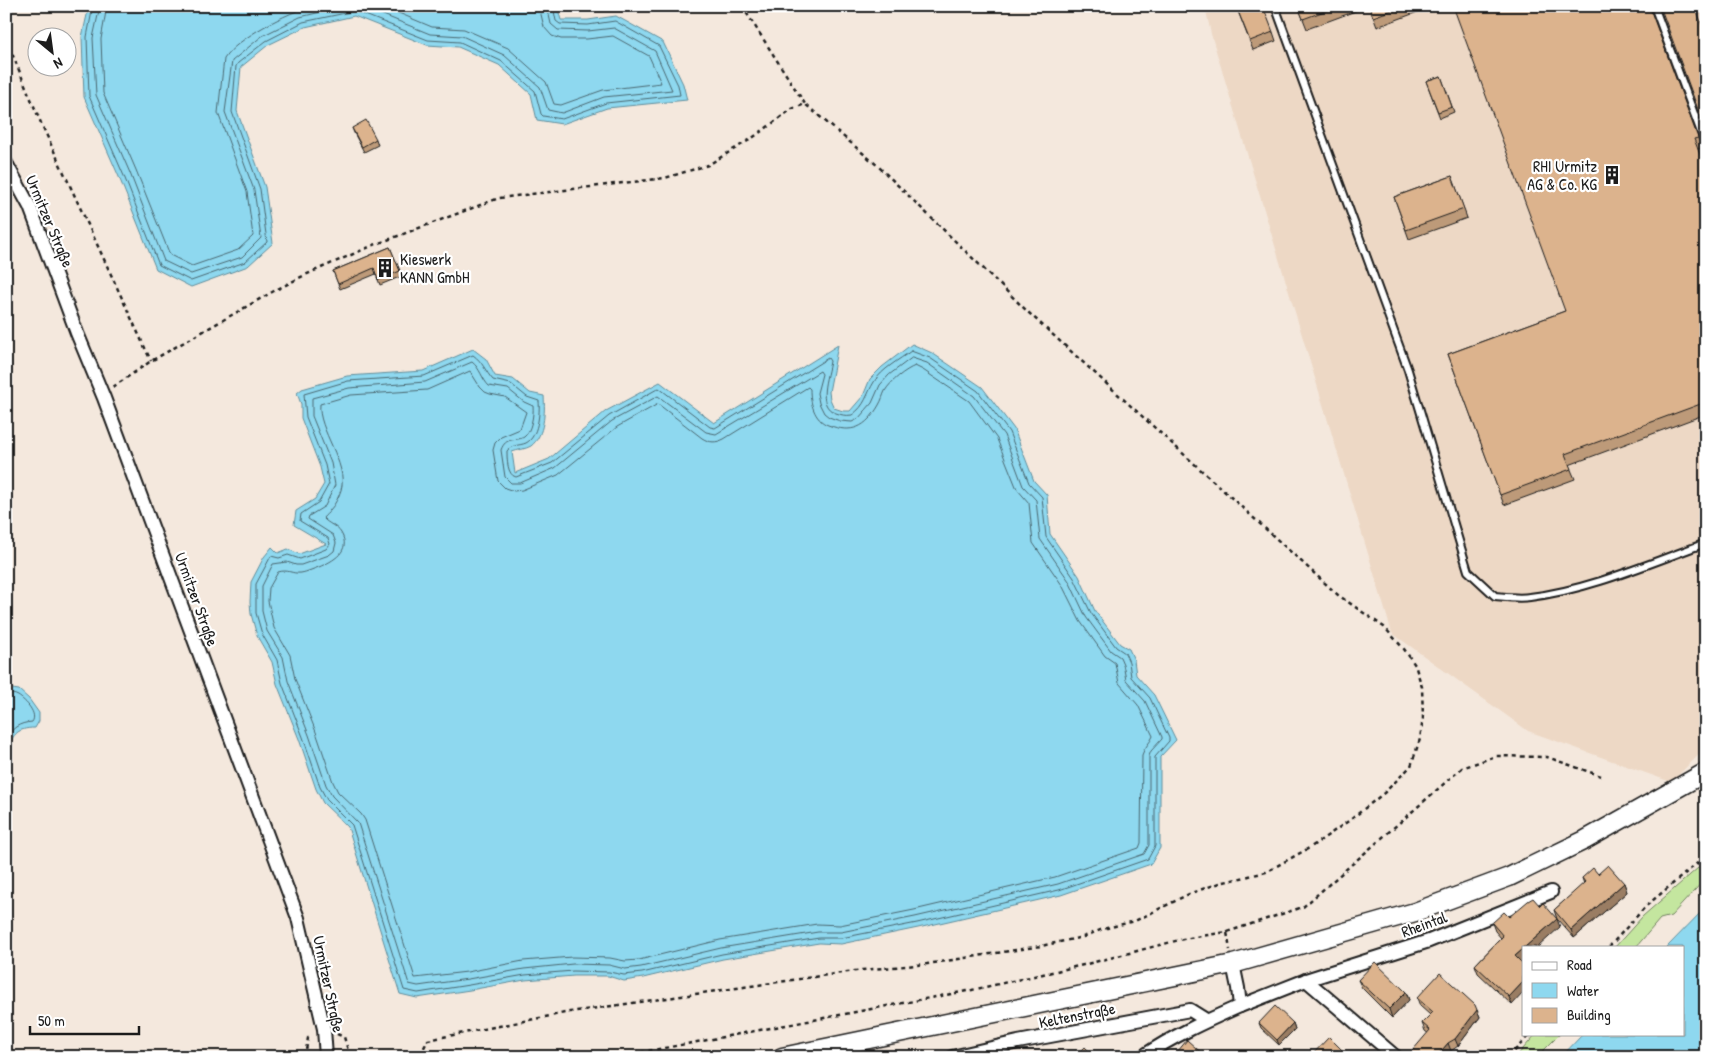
<svg xmlns="http://www.w3.org/2000/svg" width="1712" height="1063" font-family="'Patrick Hand',sans-serif">
<style>
.built{fill:#edd8c5}
.green{fill:#c4e69f;stroke:#70815e}
.water{fill:#8ed8ef;stroke:#608d9b}
.lines{fill:none;stroke-linecap:round;stroke-linejoin:round}
.shore{stroke:#4a6770;stroke-width:1}
.lane-casing{stroke:#1c1c1c;stroke-width:10}
.street-casing{stroke:#1c1c1c;stroke-width:16}
.secondary-casing{stroke:#1c1c1c;stroke-width:21}
.path{stroke:#1c1c1c;stroke-width:2.5;stroke-dasharray:4 4;stroke-linecap:butt}
.lane{stroke:#fff;stroke-width:6}
.street{stroke:#fff;stroke-width:12}
.secondary{stroke:#fff;stroke-width:18}
.wall{fill:#bd9a79;stroke:#1c1c1c}
.shaded-wall{fill:#9a7d63;stroke:#1c1c1c}
.building{fill:#dcb38d;stroke:#1c1c1c}
.labels{text-anchor:middle;dominant-baseline:central;stroke-width:4.5;stroke-linejoin:round;paint-order:stroke}
.poi-label{font-size:16px;fill:#1c1c1c;stroke:#fff;text-anchor:end}
.street-label{font-size:16px;fill:#1c1c1c;stroke:#fff}
</style>
<rect width="100%" height="100%" fill="#f4e8dd"/>
<filter id="ink" filterUnits="userSpaceOnUse"><feTurbulence type="fractalNoise" baseFrequency=".02" numOctaves="2"/><feDisplacementMap in="SourceGraphic" scale="10" xChannelSelector="R" yChannelSelector="G"/><feConvolveMatrix kernelMatrix="1 2 1 2 8 2 1 2 1" color-interpolation-filters="sRGB"/></filter>
<g filter="url(#ink)">
<polygon class="built" points="1205,6 1706,6 1706,748 1671,782 1528,731 1392,633 1211,34"/>
<g class="green">
<polygon points="1706,861 1706,878 1671,916 1660,919 1636,947 1615,947 1643,916"/>
<polygon points="1536,1034 1560,1034 1537,1057 1516,1057"/>
</g>
<g class="water">
<polygon points="89,6 557,6 561,20 588,20 616,16 663,42 683,84 687,100 607,108 562,124 537,120 531,94 499,65 458,47 427,45 354,16 305,27 268,45 241,67 237,111 265,187 273,243 248,266 191,287 156,269 119,177 84,97 82,37"/>
<path d="M912,344L932,353L982,387L1014,429L1034,481L1047,495L1050,534L1079,576L1095,611L1120,644L1129,649L1134,660L1136,675L1154,695L1176,740L1160,757V848L1151,864L1061,895L918,928L841,944L819,943L723,959L643,978L624,981L608,976H574L525,980L470,990L417,998L400,994L348,827L323,803L316,789L299,739L277,684L272,662L257,636L251,614L250,602L251,582L264,557L272,547L278,553L288,549L299,554L326,544L294,525L296,511L315,499L324,484L320,467L301,418V404L297,393L302,389L347,376L423,371L473,349L486,359L495,376L513,379L530,393L544,396C545,412 545,435 531,446C526,449 517,450 512,452L515,473L549,459L606,411L660,382L714,423L838,345L829,392L830,399L834,408L843,411H850L863,396L870,379L882,367Z"/>
<path d="M6,688L19,690L29,699L39,713V721L35,728C15,728 13,736 6,752Z"/>
<polygon points="1706,907 1706,1057 1561,1057 1583,1034 1683,1034 1683,947 1667,947"/>
</g>
<g class="lines">
<g class="shore">
<polyline points="93,6 87,37 89,96 124,176 159,265 191,281 245,262 267,242 260,189 232,112 236,66 238,63 266,41 303,22 355,11 428,40 460,42 501,61 535,91 541,114 543,116 562,119 606,103 680,95 678,85 659,46 615,21 588,25 560,24 556,21 553,6"/>
<polyline points="100,6 93,38 96,95 130,173 164,261 191,274 242,257 261,238 254,190 225,112 232,61 262,36 300,17 346,6"/>
<path d="M107,6L101,39L103,93L136,170L170,255L192,266L238,250L253,236L247,192L218,113L224,59C237,38 288,12 312,6"/>
<polyline points="361,6 430,34 462,36 504,55 540,87 548,110 562,113 604,97 672,90 655,51 614,28 588,31 558,30 551,24 547,6"/>
<polyline points="382,6 432,27 464,29 508,48 546,82 554,104 561,105 603,90 661,83 649,56 613,36 587,39 561,39 552,36 544,27 539,6"/>
<path d="M911,351L930,358L978,391L1009,432L1029,483L1042,497L1046,537L1074,578L1091,613L1116,647L1125,653L1129,662L1131,677L1150,698L1169,738V741L1155,757V846L1148,859L1059,890L917,923L841,938H819L722,954L642,973L624,975L609,972L573,971L525,975L469,985L418,993L404,990L352,825L327,800L320,787L303,737L282,683L277,660L262,634L256,613V584L271,556L279,558L288,555L300,559L326,549L330,544L328,538L300,521L301,514L319,502L329,484L325,465L306,417L304,394L348,381L424,376L473,355C483,362 485,371 493,380L511,384L527,397L539,401C540,413 538,437 526,443C519,446 512,444 507,451C507,459 507,475 516,477L552,463L609,416L659,388L710,427L715,428L828,358L830,361C828,376 815,406 836,413C842,415 845,416 852,415C866,405 866,395 874,382C882,369 899,360 911,351Z"/>
<path d="M912,358L927,363L974,396L1004,435L1023,486L1036,500L1040,539L1069,581L1086,617L1111,651L1120,657L1123,664L1126,680L1145,701L1162,737V739L1151,751L1149,756V845L1144,854L1058,884L915,917L841,932H818L721,948L641,967L625,969L609,965L573,964L524,969L468,979L418,986L409,984L358,823L332,796L326,785L309,735L288,681L283,657L267,631L262,611V586L273,564L287,562L296,565H301L329,555L334,551L336,543L333,535L308,519L309,516L325,506L335,485L331,463L312,416V398L349,388L425,382L472,362C480,368 482,379 489,386L508,389L524,402L533,406C534,414 531,432 524,437C515,442 506,436 501,450L505,477L511,483H520L555,468L612,421L658,396L706,432L716,434L820,371L822,374L817,393L819,403L824,413L829,417L840,421L852,422L858,419L872,403L880,385L889,375Z"/>
<path d="M915,366L923,370L969,401L997,439L1017,489L1029,503L1033,543L1062,585L1080,621L1105,656L1115,663L1119,683L1138,705L1153,736C1151,742 1144,747 1142,755L1141,843L1139,848L1055,877L914,910L840,925L817,924L720,940L639,960L625,961L610,958L572,957L523,961L467,972L415,978L365,820L361,814L338,792L333,782L316,732L295,679L290,655L274,628L268,601L269,588L278,572C289,569 291,574 301,573C307,572 313,569 319,567C333,561 352,551 341,533C337,526 328,524 323,518C325,515 328,514 330,510C335,505 339,496 341,490C349,464 317,429 320,404L351,395L427,390L470,371L480,387L485,392L490,394L505,397L526,412L520,429L501,437L495,443L493,450L498,481L505,488L514,491L522,490L558,475L617,427L658,404L702,438C710,443 716,443 724,439L808,387L810,389C810,402 814,420 828,425C852,434 866,428 879,405C882,400 883,395 885,391C891,381 905,370 915,366Z"/>
<path d="M6,693C10,694 15,694 18,696C26,701 38,714 32,722C19,723 11,728 6,740"/>
</g>
<g class="lane-casing">
<g id="lane">
<path d="M1275,6L1408,370L1468,571L1495,596C1506,597 1519,599 1530,597C1589,590 1650,563 1706,543"/>
<polyline points="1654,6 1706,146"/>
</g>
</g>
<g class="street-casing">
<g id="street">
<polyline points="6,163 30,207 77,333 104,398 298,918 324,1029 326,1057"/>
<polyline points="1306,980 1396,1057"/>
<polyline points="1240,1006 1306,980 1429,941 1551,892"/>
<polyline points="952,1057 1018,1042 1190,1010 1206,1020"/>
<path d="M1142,1057C1173,1036 1206,1021 1240,1006L1238,988L1233,964"/>
</g>
</g>
<g class="secondary-casing">
<polyline id="secondary" points="782,1057 1233,964 1415,912 1509,877 1585,840 1706,772"/>
</g>
<g class="path">
<polyline points="742,6 805,104"/>
<polyline points="6,18 14,6"/>
<polyline points="6,39 41,123 151,361"/>
<polyline points="113,387 151,361 274,291 305,275 374,245 499,198 665,178 708,165 751,139 792,109 805,104 878,166 1029,313 1338,595 1384,627 1404,649 1415,665 1422,687 1423,718 1420,739 1411,766 1384,793 1350,820 1311,847 1266,872 1220,883 1191,893 1135,921 1103,929 1083,937 1041,946 927,964 862,970 570,1012 428,1040 419,1057"/>
<polyline points="1227,932 1303,907 1462,768 1496,756 1547,757 1601,776"/>
<polyline points="1609,947 1646,906 1706,856"/>
<polyline points="337,1034 344,1037 350,1057"/>
<polyline points="305,1057 308,1038 312,1036"/>
<polyline points="617,1057 972,990 1083,965 1183,939 1227,932 1230,950"/>
<polyline points="1509,1057 1530,1034"/>
</g>
<use href="#lane" class="lane"/>
<use href="#street" class="street"/>
<use href="#secondary" class="secondary"/>
</g>
<g class="wall">
<polygon points="1236,6 1273,32 1276,41 1253,50"/>
<polygon points="1298,6 1369,6 1307,29"/>
<polygon points="1369,6 1434,6 1377,27"/>
<polygon points="1649,8 1702,148 1698,149 1706,170 1706,414 1569,465 1575,479 1504,505 1448,354 1565,311"/>
<polygon points="1441,76 1454,112 1440,118 1426,81"/>
<polygon points="352,128 376,139 378,145 364,152 354,133"/>
<polygon points="1452,176 1467,218 1409,239 1394,197"/>
<polygon points="390,247 402,276 380,285 376,274 340,289 333,271"/>
<polygon points="1598,874 1624,883 1627,892 1574,938 1557,919 1554,910 1584,884 1582,878"/>
<polygon points="1509,917 1560,927 1523,947 1523,960 1521,962 1512,1005 1478,973 1475,965 1501,938 1495,931 1492,923"/>
<polygon points="1358,980 1406,992 1409,1000 1392,1018 1362,988"/>
<polygon points="1417,998 1477,1010 1480,1017 1458,1046 1451,1051 1425,1031 1422,1023 1430,1015 1420,1006"/>
<polygon points="1259,1023 1293,1023 1295,1029 1279,1045 1261,1028"/>
</g>
<g class="shaded-wall">
<polygon points="1624,883 1627,892 1574,938 1571,930"/>
<polygon points="1557,919 1560,927 1538,947 1525,947"/>
<polygon points="1523,949 1523,960 1518,964 1515,956"/>
<polygon points="1523,982 1523,993 1512,1005 1509,997"/>
<polygon points="1406,992 1409,1000 1392,1018 1389,1009"/>
<polygon points="1477,1010 1480,1017 1458,1046 1455,1039"/>
<polygon points="1293,1023 1295,1029 1279,1045 1277,1040"/>
<polygon points="1448,1043 1451,1051 1445,1057 1436,1057"/>
<polygon points="1342,1050 1344,1055 1343,1057 1335,1057"/>
</g>
<g class="building">
<polygon points="1236,6 1263,6 1273,32 1250,41"/>
<polygon points="1298,6 1338,6 1303,19"/>
<polygon points="1369,6 1403,6 1373,17"/>
<polygon points="1453,6 1649,6 1698,138 1694,139 1706,170 1706,402 1565,454 1571,469 1500,495 1448,354 1565,311"/>
<polygon points="1660,6 1695,6 1706,35 1706,131"/>
<polygon points="1441,76 1452,107 1438,112 1426,81"/>
<polygon points="366,120 376,139 362,147 352,128"/>
<polygon points="1452,176 1464,209 1406,230 1394,197"/>
<polygon points="390,247 400,271 378,280 374,268 338,284 333,271"/>
<polygon points="1608,865 1624,883 1571,930 1554,910 1585,882 1582,878 1593,868 1598,874"/>
<polygon points="1533,898 1540,906 1543,903 1557,919 1525,947 1523,947 1523,949 1515,956 1523,964 1523,982 1509,997 1475,965 1503,936 1492,923 1504,912 1509,917 1528,901"/>
<polygon points="1375,962 1406,992 1389,1009 1358,980"/>
<polygon points="1440,973 1475,1005 1477,1010 1455,1039 1448,1043 1436,1057 1407,1057 1430,1030 1422,1023 1433,1012 1417,998"/>
<polygon points="1275,1006 1293,1023 1277,1040 1259,1023"/>
<polygon points="1329,1037 1342,1050 1335,1057 1310,1057"/>
<polygon points="1187,1040 1206,1057 1173,1057"/>
<polygon points="1085,1047 1095,1057 1075,1057"/>
</g>
</g>
<defs>
<g id="building-bare" transform="scale(1.5)"><path d="M-4-6H4V6H1V3H-1V6H-4ZM-2.5-4.3h1.7v1.8h-1.7ZM.8-4.3h1.7v1.8H.8ZM-2.5-1h1.7V.8h-1.7ZM.8-1h1.7V.8H.8Z" fill="#1c1c1c" stroke="#fff" stroke-width="2.5" paint-order="stroke"/></g>
</defs>
<g fill-rule="evenodd">
<use href="#building-bare" x="1612" y="175"/>
<use href="#building-bare" x="385" y="268"/>
</g>
<g class="labels">
<g class="poi-label">
<text x="1597" y="166">RHI Urmitz<tspan x="1597" dy="18">AG &amp; Co. KG</tspan></text>
<text x="400" y="259" text-anchor="start">Kieswerk<tspan x="400" dy="18">KANN GmbH</tspan></text>
</g>
<g class="street-label">
<text transform="translate(50 221) rotate(67)">Urmitzer Straße</text>
<text transform="translate(197 599) rotate(70)">Urmitzer Straße</text>
<text transform="translate(1424 924) rotate(-20)">Rheintal</text>
<text transform="translate(329 984) rotate(78)">Urmitzer Straße</text>
<text transform="translate(1077 1015) rotate(-11)">Keltenstraße</text>
</g>
</g>
<rect width="1712" height="1063" fill="none" stroke="#fff" stroke-width="25"/>
<rect x="12" y="12" width="1687" height="1038" fill="none" stroke="#1c1c1c" stroke-width="2" filter="url(#ink)"/>
<rect x="1522" y="946" width="162" height="90" fill="#ffffff" stroke="#a4a4a4"/>
<rect x="1532" y="962" width="25" height="8" fill="#ffffff" stroke="#a4a4a4"/>
<text x="1567" y="970" font-size="15" fill="#1c1c1c">Road</text>
<rect x="1532" y="983" width="25" height="15" fill="#8ed8ef" stroke="#a4a4a4"/>
<text x="1567" y="996" font-size="15" fill="#1c1c1c">Water</text>
<rect x="1532" y="1008" width="25" height="15" fill="#dcb38d" stroke="#a4a4a4"/>
<text x="1567" y="1020" font-size="15" fill="#1c1c1c">Building</text>
<g transform="translate(52 52) rotate(151)"><circle r="24" fill="#ffffff" stroke="#a4a4a4"/>
<path d="M0-4L9 19L0 12L-9 19Z" fill="#1c1c1c"/>
<text y="-8" font-size="14" font-weight="bold" text-anchor="middle" fill="#1c1c1c">N</text>
</g>
<path d="M30 1026v8h109v-8" fill="none" stroke="#1c1c1c" stroke-width="2.5"/>
<text x="38" y="1026" font-size="15" fill="#1c1c1c" stroke="#ffffff" stroke-width="4" paint-order="stroke">50 m</text>
</svg>
